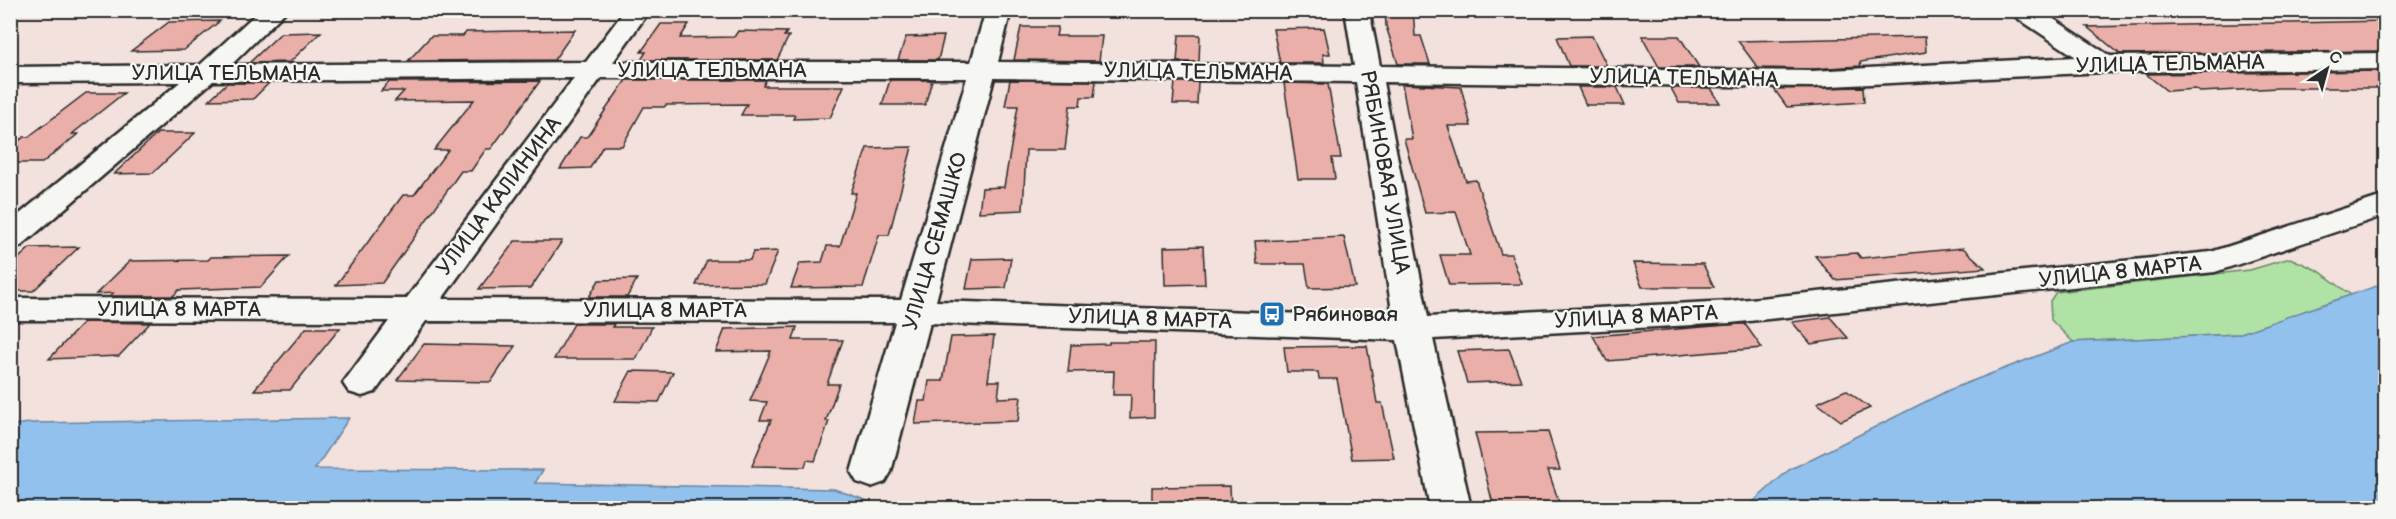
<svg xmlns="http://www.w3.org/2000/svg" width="2396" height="519" font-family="'Balsamiq Sans',sans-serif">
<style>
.green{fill:#afe2a4;stroke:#6d8668;stroke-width:1.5}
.water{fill:#93c1ed;stroke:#69859f;stroke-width:1.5}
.building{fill:#eaafa8;stroke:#2b2b2b;stroke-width:1.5}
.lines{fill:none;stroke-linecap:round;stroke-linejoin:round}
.minor-casing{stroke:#2b2b2b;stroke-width:5}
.minor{fill:#f6f6f2;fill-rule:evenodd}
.labels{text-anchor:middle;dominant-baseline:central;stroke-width:4.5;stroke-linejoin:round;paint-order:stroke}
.street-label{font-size:21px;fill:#2b2b2b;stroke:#f6f6f2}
.poi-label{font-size:21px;fill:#2b2b2b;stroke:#f6f6f2;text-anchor:start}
</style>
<rect width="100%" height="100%" fill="#f2e1dc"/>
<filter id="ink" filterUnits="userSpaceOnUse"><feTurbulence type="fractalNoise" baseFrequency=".0167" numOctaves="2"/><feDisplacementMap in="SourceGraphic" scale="12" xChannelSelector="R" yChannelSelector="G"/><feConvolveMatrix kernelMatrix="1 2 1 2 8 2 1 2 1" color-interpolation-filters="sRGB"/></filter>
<g filter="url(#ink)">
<polygon class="green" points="2290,258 2319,271 2351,295 2239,334 2073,342 2051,320 2050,301 2056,292 2250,270"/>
<g class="water">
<polygon points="2385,283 2385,508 1746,508 1789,470 1949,390 2073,342 2238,334"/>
<polygon points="349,418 315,469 543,470 535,483 834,489 888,508 11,508 11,425 32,423"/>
</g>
<g class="building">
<polygon points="1385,10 1413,10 1415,36 1421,36 1430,64 1398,64 1386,26"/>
<polygon points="220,21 184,50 131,51 169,22"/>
<polygon points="2385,21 2385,51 2120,54 2087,27"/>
<polygon points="661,24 689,24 680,38 734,37 738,31 787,32 784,36 789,36 777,60 641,60 646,52 641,52"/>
<polygon points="1021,27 1058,27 1056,36 1102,36 1099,61 1014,60"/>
<polygon points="1324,28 1330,54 1323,54 1324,63 1280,63 1273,29"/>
<polygon points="575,30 554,60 408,61 431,36 463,36 466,32"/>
<polygon points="321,32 290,62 249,63 281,33"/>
<polygon points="1179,35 1200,35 1199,62 1177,62"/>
<polygon points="944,36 938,60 898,60 906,37"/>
<polygon points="1592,36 1607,66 1569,66 1557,37"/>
<polygon points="1642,36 1679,36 1699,67 1659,67"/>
<polygon points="1925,37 1926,52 1860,62 1861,66 1812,69 1758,68 1738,41"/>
<polygon points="2385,71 2385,88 2278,88 2200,92 2196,89 2167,91 2146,74"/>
<polygon points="626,80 766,80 763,86 844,86 830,118 793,119 795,115 741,115 747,104 666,105 664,107 644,107 622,146 603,146 590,168 560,169 580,137 587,137"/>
<polygon points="890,80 932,80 925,105 882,105"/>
<polygon points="1010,80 1096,81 1094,97 1081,97 1080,106 1070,106 1065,150 1026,150 1023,210 979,212 982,188 1004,187 1018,106 1005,106"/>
<polygon points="540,81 491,149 486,149 471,171 461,171 382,283 336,285 403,195 414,195 448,150 434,150 474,100 395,101 404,91 381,91 389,82"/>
<polygon points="1175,82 1198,82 1197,104 1173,104"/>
<polygon points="227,83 269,83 253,99 209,100"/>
<polygon points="1284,83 1328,84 1341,158 1332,158 1335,179 1298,179"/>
<polygon points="1402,84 1461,87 1471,126 1448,126 1466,181 1476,180 1501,254 1511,254 1522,284 1449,285 1440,255 1470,255 1456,212 1425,213 1404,139 1412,139"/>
<polygon points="1578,87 1617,87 1625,105 1586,105"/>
<polygon points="1863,87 1864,102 1787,107 1774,89"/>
<polygon points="1671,88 1711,88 1720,103 1679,103"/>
<polygon points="86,93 124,93 72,134 78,134 42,163 10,163 10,148 24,137 28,137"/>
<polygon points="158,133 195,133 153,173 114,174"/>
<polygon points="912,147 889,235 879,235 863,287 791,288 800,263 822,262 827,246 840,246 856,193 851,193 852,190 867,148"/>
<polygon points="1344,237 1355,287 1309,288 1305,264 1257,264 1255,241"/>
<polygon points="515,241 562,241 531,288 479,289"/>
<polygon points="1203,246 1205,284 1165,285 1164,247"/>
<polygon points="79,247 33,291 10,291 10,266 30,248"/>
<polygon points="1963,248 1985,268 1835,280 1815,256 1857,253 1861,258"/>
<polygon points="778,251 765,284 696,285 707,260 750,260 753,252"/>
<polygon points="289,256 261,287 179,290 173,296 110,296 113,293 96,294 130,261 208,260 211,257"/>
<polygon points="1011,258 1006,288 966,289 972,259"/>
<polygon points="1633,263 1703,264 1714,287 1642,287"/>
<polygon points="637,279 627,297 589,297 599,280"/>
<polygon points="1830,317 1848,338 1811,344 1792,322"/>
<polygon points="84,322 150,323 119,356 49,359"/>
<polygon points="574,324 614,324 612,327 652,327 636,359 554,359"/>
<polygon points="1739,324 1745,324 1762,348 1607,361 1593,336"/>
<polygon points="797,327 793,340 843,340 827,384 839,384 826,421 829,421 815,461 807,460 805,467 752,466 771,420 760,420 767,402 750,401 771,351 716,352 725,329"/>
<polygon points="306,328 340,328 290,390 254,390"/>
<polygon points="994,336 988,381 1000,381 998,398 1021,397 1018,421 915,424 919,401 926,401 929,381 943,381 951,337"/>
<polygon points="1109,342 1155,342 1154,417 1130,418 1131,395 1113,395 1114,371 1068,372 1071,345 1109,344"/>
<polygon points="424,344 515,346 491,382 397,380"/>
<polygon points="1367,346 1377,403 1382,403 1394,458 1352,459 1337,379 1319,379 1318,372 1287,372 1284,347"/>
<polygon points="1509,349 1521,381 1467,383 1457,351"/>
<polygon points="631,371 673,372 659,402 615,401"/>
<polygon points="1846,390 1870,408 1841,421 1817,403"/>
<polygon points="1548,432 1560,470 1548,470 1561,508 1494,508 1475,433"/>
<polygon points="1230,486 1231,508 1152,508 1152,487"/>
</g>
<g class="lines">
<g class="minor-casing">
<path id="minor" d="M260,10H287L231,65L586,62L625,10H650L613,62H971L986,10H1011L998,62L1354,66L1345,10H1369L1380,66L1812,71L2076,57L2013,15L2010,10H2040L2110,56L2386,53V69L2104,72L1812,87L1383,82L1428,317L1730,301L2211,252L2386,195V215L2215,272L1730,323L1433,339L1471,508H1430L1397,340L930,323L891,472L885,482L871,487L857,482L851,472L895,322L426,321L375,392L362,396L349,392L343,383L389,321L10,320V298L406,299L574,78L213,81L21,246L10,249V222L180,82L10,83V67L200,65ZM601,78H967L901,300L442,299ZM994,78L1356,82L1393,317L936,301Z"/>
</g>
<use href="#minor" class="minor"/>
</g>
</g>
<defs>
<g id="bus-square" transform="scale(1.35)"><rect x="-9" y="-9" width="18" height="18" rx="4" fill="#1f6fb2" stroke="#f6f6f2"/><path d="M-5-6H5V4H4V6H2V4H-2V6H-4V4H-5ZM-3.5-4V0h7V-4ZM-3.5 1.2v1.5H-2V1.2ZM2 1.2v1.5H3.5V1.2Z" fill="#fff"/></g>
</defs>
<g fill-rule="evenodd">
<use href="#bus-square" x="1272" y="314"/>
</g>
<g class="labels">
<g class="street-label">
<text transform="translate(2170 64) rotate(-1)">УЛИЦА ТЕЛЬМАНА</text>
<text x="712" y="70">УЛИЦА ТЕЛЬМАНА</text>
<text transform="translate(1198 72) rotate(1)">УЛИЦА ТЕЛЬМАНА</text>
<text x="226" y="73">УЛИЦА ТЕЛЬМАНА</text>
<text transform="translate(1684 78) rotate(1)">УЛИЦА ТЕЛЬМАНА</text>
<text transform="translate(1385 172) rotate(80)">РЯБИНОВАЯ УЛИЦА</text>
<text transform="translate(499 196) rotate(-53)">УЛИЦА КАЛИНИНА</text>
<text transform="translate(935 241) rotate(-74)">УЛИЦА СЕМАШКО</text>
<text transform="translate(2120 272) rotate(-6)">УЛИЦА 8 МАРТА</text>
<text x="179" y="309">УЛИЦА 8 МАРТА</text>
<text x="665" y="310">УЛИЦА 8 МАРТА</text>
<text transform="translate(1636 317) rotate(-3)">УЛИЦА 8 МАРТА</text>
<text transform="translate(1150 319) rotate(2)">УЛИЦА 8 МАРТА</text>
</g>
<g class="poi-label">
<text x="1292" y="314">Рябиновая</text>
</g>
</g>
<rect width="2396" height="519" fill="none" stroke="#f6f6f2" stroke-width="36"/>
<rect x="18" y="18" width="2360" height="483" fill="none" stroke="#2b2b2b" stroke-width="2" filter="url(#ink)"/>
<g transform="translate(2327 69) rotate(36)" stroke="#f6f6f2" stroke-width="4.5" paint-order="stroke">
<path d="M0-4.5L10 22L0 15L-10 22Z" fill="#2b2b2b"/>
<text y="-9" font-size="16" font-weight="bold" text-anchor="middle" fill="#2b2b2b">С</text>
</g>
</svg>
